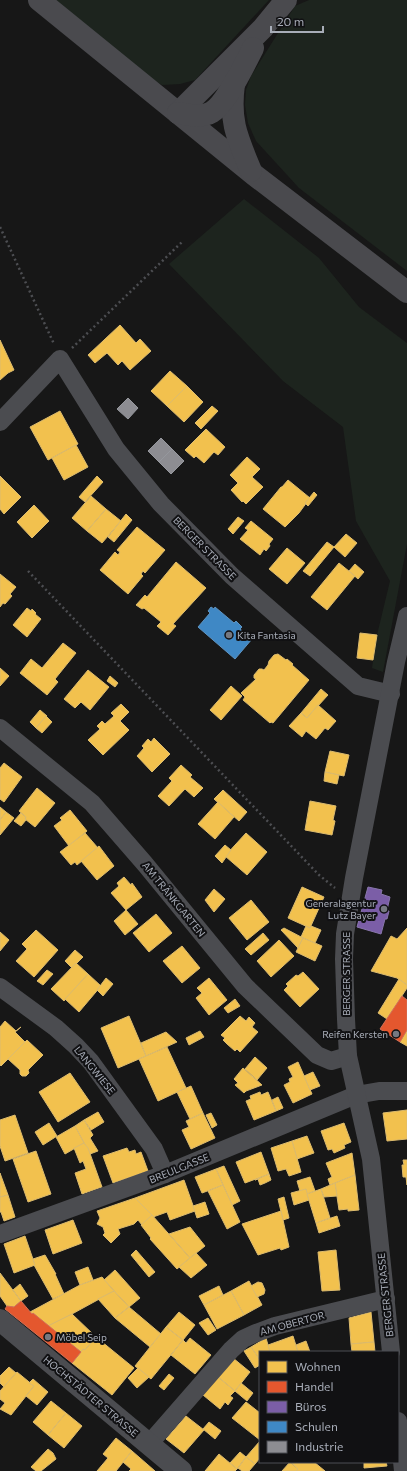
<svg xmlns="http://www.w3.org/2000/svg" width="407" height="1471" font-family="Commissioner,sans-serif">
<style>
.green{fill:#1d241e}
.homes{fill:#f2c14e;stroke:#dcbb6e}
.shops{fill:#e4572e;stroke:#d27157}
.offices{fill:#7b5ea7;stroke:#8876ac}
.schools{fill:#3f88c5;stroke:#5e93c1}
.industry{fill:#8d8d92;stroke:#95979d}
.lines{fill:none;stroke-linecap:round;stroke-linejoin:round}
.path{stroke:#4d4e52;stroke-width:2.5;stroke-dasharray:2 3;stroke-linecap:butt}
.minor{stroke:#4b4c50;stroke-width:18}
.tertiary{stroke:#4b4c50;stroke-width:22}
.secondary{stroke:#4a4a4e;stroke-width:22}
.poi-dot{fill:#757880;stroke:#111113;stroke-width:1.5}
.labels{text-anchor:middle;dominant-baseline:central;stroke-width:4;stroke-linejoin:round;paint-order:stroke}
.street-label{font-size:10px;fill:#a8adb8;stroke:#111113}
.poi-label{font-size:10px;fill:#a8adb8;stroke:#111113;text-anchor:start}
</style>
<rect width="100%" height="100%" fill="#171717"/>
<g class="green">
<polygon points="56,0 269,0 195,80 180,84 162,85 147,76"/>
<polygon points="309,0 407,0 407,271 299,188 256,141 248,123 245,105 246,90 251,76 295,6"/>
<polygon points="244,199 319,258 359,307 407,343 407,544 383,672 372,668 377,635 390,581 356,521 343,427 283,381 169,264"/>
</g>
<g class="homes">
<polygon points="120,325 136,343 140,339 151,351 130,370 122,361 118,365 107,353 95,363 88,355"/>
<polygon points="0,340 14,370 8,373 0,380"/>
<polygon points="170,371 187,386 167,406 151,391"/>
<polygon points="187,386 203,402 184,422 167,406"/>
<polygon points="212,406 218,411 201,429 195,423"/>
<polygon points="60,411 78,444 48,460 30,427"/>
<polygon points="206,429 225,447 218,455 214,452 204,463 196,456 194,458 185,450"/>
<polygon points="76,445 88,467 64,480 52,458"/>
<polygon points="247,457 260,469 252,477 263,487 246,504 243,501 242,502 231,490 238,483 230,475"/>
<polygon points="0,476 21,497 4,514 0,509"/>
<polygon points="97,476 103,482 85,502 79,497"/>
<polygon points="288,480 310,498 299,513 285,527 263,509 281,487 282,487"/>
<polygon points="314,492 317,495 308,506 305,503"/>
<polygon points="91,496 106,509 87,531 72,518"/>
<polygon points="34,505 49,521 32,538 17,522"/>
<polygon points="106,509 121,521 102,543 87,531"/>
<polygon points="126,514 132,520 114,542 108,537"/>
<polygon points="238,517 244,521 233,534 228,529"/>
<polygon points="251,521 273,539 269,544 270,546 266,551 264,549 260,555 240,539 248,530 245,528"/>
<polygon points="137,527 165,550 145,573 143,571 141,574 143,576 128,594 100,570 115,552 118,555 120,552 117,550"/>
<polygon points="346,534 357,543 345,557 334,547"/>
<polygon points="327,542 334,547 310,576 303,571"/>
<polygon points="287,548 305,563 287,584 269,569"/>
<polygon points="176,562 206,588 173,624 176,626 168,635 157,626 161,622 144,608 142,609 136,605 145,595 147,597"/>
<polygon points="339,563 355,576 327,610 311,597"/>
<polygon points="355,564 364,572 358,579 349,571"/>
<polygon points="0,574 16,587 10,594 12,596 5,604 3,603 0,607"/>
<polygon points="27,608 31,611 32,609 36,613 35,614 41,619 27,637 13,625"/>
<polygon points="360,633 377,635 373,660 357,658"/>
<polygon points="63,643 76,653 55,679 58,682 47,695 20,673 31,659 42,668"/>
<polygon points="278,654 286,660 287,659 293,664 292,665 309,680 273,723 271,722 270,723 243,700 245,697 241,693 256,679 254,678 254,675 259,669 262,669 264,670 268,665 269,661 274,655"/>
<polygon points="0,668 9,676 0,686"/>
<polygon points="88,670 109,687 90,710 81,702 75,708 64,699"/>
<polygon points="110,676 118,683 115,687 107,681"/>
<polygon points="231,686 242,696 221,720 210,710"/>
<polygon points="321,689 328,695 307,718 301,713"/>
<polygon points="121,704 129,712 120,721 129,730 103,755 88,740 100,729 97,726 102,721 105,724 114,716 111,713"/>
<polygon points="318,705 336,721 328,730 325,728 316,739 306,731 302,737 289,726 301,713 307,718"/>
<polygon points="40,710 47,716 36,728 30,722"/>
<polygon points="46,716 52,722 42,733 36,728"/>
<polygon points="154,738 170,754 152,772 137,756 144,748 142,746 148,739 151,742"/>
<polygon points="330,751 349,755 344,776 325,772"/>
<polygon points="4,763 22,777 4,802 0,799 0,768"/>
<polygon points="181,765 192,775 190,777 203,788 194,797 185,789 169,806 158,796 172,781 169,778"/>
<polygon points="325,772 339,775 337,784 324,781"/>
<polygon points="37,788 55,803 35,827 25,819 26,817 19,811"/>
<polygon points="223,790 247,812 239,821 214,799"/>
<polygon points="310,801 336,806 333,820 335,821 332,835 305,830"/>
<polygon points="218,802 234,817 215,839 198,824"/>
<polygon points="0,807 6,812 0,820"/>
<polygon points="70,810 87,831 69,846 54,826 62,820 60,818"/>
<polygon points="6,812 14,818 0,835 0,820"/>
<polygon points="21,813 26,817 25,819 26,820 21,826 14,821"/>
<polygon points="85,833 98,848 77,865 75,862 71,865 60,852"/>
<polygon points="246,833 267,852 247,875 225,856"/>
<polygon points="225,845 231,850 222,863 215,856"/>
<polygon points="99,846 114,866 97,880 81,861"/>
<polygon points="124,877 131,885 132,883 142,897 126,910 111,893 119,886 117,883"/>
<polygon points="302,887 324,897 310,928 288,918"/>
<polygon points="214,889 225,899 214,912 205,900"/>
<polygon points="251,900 269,922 247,940 229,918"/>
<polygon points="126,910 138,924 125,935 114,921"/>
<polygon points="156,914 172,933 149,952 133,933"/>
<polygon points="306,926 310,928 311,926 321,930 315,943 301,937"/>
<polygon points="284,928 303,938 298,948 281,930"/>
<polygon points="407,928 407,985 397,978 371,971 391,936 397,939"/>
<polygon points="36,930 58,950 34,977 16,961 27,949 22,944"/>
<polygon points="0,932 9,940 0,951"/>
<polygon points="263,933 269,940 251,955 245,949"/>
<polygon points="303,938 322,946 315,961 296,952"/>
<polygon points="279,940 294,956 271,977 257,961"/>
<polygon points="182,946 200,968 182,983 163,961"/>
<polygon points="75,950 83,957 72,968 65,961"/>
<polygon points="76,963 88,974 64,1001 51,989"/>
<polygon points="47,970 53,974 43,985 37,981"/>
<polygon points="303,972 319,989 300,1007 284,990 288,986 286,984 296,975 298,976"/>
<polygon points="88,974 101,986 79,1012 65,999"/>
<polygon points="106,978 113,984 103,996 97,990"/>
<polygon points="209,978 227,1000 209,1015 196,998 202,993 197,988"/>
<polygon points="399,979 407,985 407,988 387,1019 378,1013"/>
<polygon points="235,999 240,1006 228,1013 224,1008"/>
<polygon points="129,1016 146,1056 118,1068 101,1028"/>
<polygon points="240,1016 246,1021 249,1017 255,1023 252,1027 258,1032 240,1052 237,1049 235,1051 227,1044 223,1040 225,1038 221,1035"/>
<polygon points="5,1021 16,1031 21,1027 15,1032 25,1042 1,1066 0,1065 0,1027"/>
<polygon points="407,1030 407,1046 400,1042"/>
<polygon points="200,1031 204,1037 189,1045 186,1038"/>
<polygon points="166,1032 177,1042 146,1056 141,1043"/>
<polygon points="27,1040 43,1055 28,1070 29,1073 26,1076 22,1076 20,1074 20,1070 8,1059"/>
<polygon points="167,1047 186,1088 158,1101 139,1059"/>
<polygon points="255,1057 267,1068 257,1080 245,1069"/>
<polygon points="298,1062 312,1094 293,1103 284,1085 290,1082 289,1079 293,1077 288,1067"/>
<polygon points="243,1068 262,1085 246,1091 244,1093 235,1085 238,1083 234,1079"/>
<polygon points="313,1072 320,1086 310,1090 304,1076"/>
<polygon points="70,1073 90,1102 58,1122 39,1092"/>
<polygon points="191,1086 203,1113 190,1119 177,1092"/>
<polygon points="260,1092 261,1095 268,1092 276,1111 254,1120 246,1101 251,1099 250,1096"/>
<polygon points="278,1097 283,1108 276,1111 272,1100"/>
<polygon points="407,1110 407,1139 387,1141 383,1113"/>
<polygon points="98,1112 104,1122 91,1130 84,1120"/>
<polygon points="203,1113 215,1138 191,1149 182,1130 189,1127 186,1121"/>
<polygon points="211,1113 217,1125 212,1128 206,1115"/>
<polygon points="15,1115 28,1153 5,1161 0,1146 0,1120"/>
<polygon points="84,1120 93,1135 90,1138 98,1151 90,1154 75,1126"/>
<polygon points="49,1123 57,1136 43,1145 35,1132"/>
<polygon points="344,1123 351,1142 344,1145 345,1148 334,1153 332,1149 328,1150 321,1131"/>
<polygon points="75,1126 84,1143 65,1154 56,1137"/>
<polygon points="307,1136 314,1153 297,1159 292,1141"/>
<polygon points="292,1141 301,1172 289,1176 286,1169 278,1171 271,1148"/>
<polygon points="84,1143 88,1148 102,1187 82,1194 75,1173 86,1169 83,1161 80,1163 74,1148"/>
<polygon points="127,1148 129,1152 135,1150 136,1154 141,1152 148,1171 113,1183 103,1156"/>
<polygon points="36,1151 51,1194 28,1202 13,1159"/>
<polygon points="261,1152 269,1174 245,1183 236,1162"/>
<polygon points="352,1153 355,1175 330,1185 328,1179 332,1177 326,1163"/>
<polygon points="403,1160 407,1160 407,1185 406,1177 403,1177 402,1165 404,1165"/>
<polygon points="224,1166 240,1201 232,1205 216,1169"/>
<polygon points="216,1169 223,1185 202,1193 195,1177"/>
<polygon points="0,1173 8,1195 0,1197"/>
<polygon points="269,1174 271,1180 265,1183 260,1185 258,1179 255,1180"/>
<polygon points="355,1175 359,1210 348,1211 348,1209 339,1210 335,1183"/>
<polygon points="310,1177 315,1191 307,1194 306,1189 300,1191 297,1181"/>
<polygon points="184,1180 195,1211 170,1220 167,1212 153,1217 135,1198"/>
<polygon points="335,1183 337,1196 324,1197 321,1189"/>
<polygon points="223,1185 240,1222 227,1229 208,1191"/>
<polygon points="306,1189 309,1200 294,1205 291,1193"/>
<polygon points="321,1189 330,1218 316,1223 307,1194"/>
<polygon points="8,1195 15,1217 4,1221 1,1212 0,1212 0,1197"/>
<polygon points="284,1197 289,1218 283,1220 278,1199"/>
<polygon points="135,1198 152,1215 142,1225 138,1220 134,1224 118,1229 120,1234 111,1243 103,1235 105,1233 103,1227 97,1224 100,1218 97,1211"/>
<polygon points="205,1202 209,1214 197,1218 193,1206"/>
<polygon points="281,1211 289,1247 281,1250 280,1248 258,1255 242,1224"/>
<polygon points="152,1215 190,1258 177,1269 150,1239 151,1238 141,1225"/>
<polygon points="337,1216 340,1226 319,1233 316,1223"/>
<polygon points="73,1220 82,1243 53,1254 45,1230"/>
<polygon points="190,1227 205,1246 190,1258 169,1234"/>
<polygon points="25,1236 35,1265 14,1273 4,1244"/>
<polygon points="136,1250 155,1272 149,1277 131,1255"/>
<polygon points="336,1250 340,1290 322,1291 318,1252"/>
<polygon points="196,1253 207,1265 191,1278 179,1267"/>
<polygon points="45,1255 56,1274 55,1274 64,1294 53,1299 34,1265 35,1265 33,1259"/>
<polygon points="88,1267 93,1280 80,1285 75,1272"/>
<polygon points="115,1270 140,1298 129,1307 104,1280"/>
<polygon points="0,1273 21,1301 14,1307 7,1306 0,1296"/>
<polygon points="102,1277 114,1291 72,1314 48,1326 33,1313 32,1314 30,1312 80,1285"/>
<polygon points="249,1281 262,1305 244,1315 231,1291"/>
<polygon points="258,1282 262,1283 265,1290 264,1294 257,1297 251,1286"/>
<polygon points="20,1284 28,1296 21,1301 13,1290"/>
<polygon points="219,1286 223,1295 204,1305 199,1296"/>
<polygon points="114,1291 129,1307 115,1318 98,1299"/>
<polygon points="231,1291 244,1315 217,1329 204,1305"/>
<polygon points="129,1307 161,1334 150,1347 115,1318"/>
<polygon points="179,1312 195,1325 183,1340 166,1327"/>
<polygon points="371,1312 374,1342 351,1344 349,1318"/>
<polygon points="72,1314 96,1337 85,1350 83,1349 81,1352 48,1326"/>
<polygon points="208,1318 216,1330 208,1335 199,1323"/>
<polygon points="166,1327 183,1340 151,1379 135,1366"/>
<polygon points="293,1336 298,1352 270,1352 268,1345"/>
<polygon points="96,1337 134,1368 112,1395 72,1363 83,1349 85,1350"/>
<polygon points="190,1338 211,1355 195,1374 171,1355 183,1340 186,1343"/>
<polygon points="266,1338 270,1352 260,1352 260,1360 251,1347"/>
<polygon points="306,1341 310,1352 298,1352 296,1345"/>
<polygon points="374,1342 375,1352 352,1352 351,1344"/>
<polygon points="251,1347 260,1360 260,1365 255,1368 244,1351"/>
<polygon points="233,1358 250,1372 235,1391 218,1377"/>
<polygon points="9,1367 16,1373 4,1387 0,1383 0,1376"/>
<polygon points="138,1368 149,1377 137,1388 128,1378"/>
<polygon points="17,1372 34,1386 11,1415 0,1409 5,1403 0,1399 0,1391"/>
<polygon points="169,1374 174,1378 164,1390 159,1386"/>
<polygon points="218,1377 235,1391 230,1396 233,1398 228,1405 225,1402 220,1409 203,1395"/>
<polygon points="33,1379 48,1392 37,1405 26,1396 34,1386 29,1383"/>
<polygon points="241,1383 253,1393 247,1401 235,1391"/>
<polygon points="51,1401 66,1413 48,1435 33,1422"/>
<polygon points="246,1402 260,1413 260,1440 232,1418"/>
<polygon points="66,1413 82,1426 64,1448 48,1435"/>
<polygon points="186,1416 204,1430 184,1453 166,1439"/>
<polygon points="209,1422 221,1431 215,1439 203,1429"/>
<polygon points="116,1438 132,1451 116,1471 97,1471 108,1458 103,1454"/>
<polygon points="260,1441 260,1458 255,1464 246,1457"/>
<polygon points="48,1449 53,1453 56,1459 41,1471 36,1471 31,1467"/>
<polygon points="132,1451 155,1471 129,1471 131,1469 123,1462"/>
<polygon points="240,1452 246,1457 237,1469 230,1463"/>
<polygon points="219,1454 237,1469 235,1471 205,1471"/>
<polygon points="246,1457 255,1464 249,1471 242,1471 238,1468"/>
<polygon points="290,1462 298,1469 296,1471 282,1471"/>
<polygon points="291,1462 314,1462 325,1471 296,1471 298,1469"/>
<polygon points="364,1462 386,1462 387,1466 364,1468"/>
</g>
<g class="shops">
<polygon points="402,996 407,1000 407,1030 400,1042 380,1029"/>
<polygon points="21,1301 32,1314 33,1313 81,1352 72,1363 5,1309 7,1306 14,1307"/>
</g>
<polygon class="offices" points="368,887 382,890 381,894 390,897 387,910 389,911 387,919 385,919 381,934 357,927"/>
<polygon class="schools" points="211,607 214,609 215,607 234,623 236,621 242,627 240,629 252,639 235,659 198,627 210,613 208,611"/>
<g class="industry">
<polygon points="128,398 138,408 128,419 117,409"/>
<polygon points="161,438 172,449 159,462 148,451"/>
<polygon points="172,449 184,461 171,474 159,462"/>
</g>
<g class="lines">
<g class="path">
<polyline points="0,227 54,344"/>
<polyline points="72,348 182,242"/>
<polyline points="28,571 319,875 335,888"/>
</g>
<g class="minor">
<polyline points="0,422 60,359 116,449 161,504 232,576 358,686 391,694"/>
<polyline points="0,728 92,803 145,864 245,986 317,1055 331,1061 348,1056"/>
<polyline points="0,987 56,1028 76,1046 91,1062 154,1149 165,1174"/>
<polyline points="0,1234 165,1174 356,1095 379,1091 407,1091"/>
<polyline points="391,1352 371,1159 348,1056 346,1019 344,959 345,934 354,878 396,662 407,616"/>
<polyline points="398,1421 403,1471"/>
<polyline points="149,1444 231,1350 243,1339 256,1333 275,1326 386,1299"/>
</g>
<polyline class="tertiary" points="0,1320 181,1471"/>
<g class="secondary">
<polyline points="39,0 253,174 407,292"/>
<path d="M234,84C229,121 237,137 251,171"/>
<polyline points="178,113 263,28 286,0"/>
<path d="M178,113C189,115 202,118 212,112C226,103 245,64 253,48"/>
</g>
</g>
<g class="poi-dot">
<circle cx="229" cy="635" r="4"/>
<circle cx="384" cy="909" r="4"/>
<circle cx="396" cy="1034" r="4"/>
<circle cx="48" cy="1337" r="4"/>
</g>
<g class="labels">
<g class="street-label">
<text transform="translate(205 548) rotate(45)">BERGER STRASSE</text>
<text transform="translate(174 899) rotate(51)">AM TRÄNKGARTEN</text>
<text transform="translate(346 974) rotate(-90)">BERGER STRASSE</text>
<text transform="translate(95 1070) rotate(51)">LANGWIESE</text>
<text transform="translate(179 1168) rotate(-22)">BREULGASSE</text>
<text transform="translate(385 1295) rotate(-96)">BERGER STRASSE</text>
<text transform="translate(292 1323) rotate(-15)">AM OBERTOR</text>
<text transform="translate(91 1396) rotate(40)">HOCHSTÄDTER STRASSE</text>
</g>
<g class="poi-label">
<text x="237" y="635">Kita Fantasia</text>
<text x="376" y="903" text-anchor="end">Generalagentur<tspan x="376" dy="12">Lutz Bayer</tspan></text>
<text x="388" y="1034" text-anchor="end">Reifen Kersten</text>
<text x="56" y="1337">Möbel Seip</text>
</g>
</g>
<rect x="259" y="1351" width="140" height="112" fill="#111113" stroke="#4d4f55"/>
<rect x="267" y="1361" width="20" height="12" fill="#f2c14e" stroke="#4d4f55"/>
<text x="295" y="1371" font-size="12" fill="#a8adb8">Wohnen</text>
<rect x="267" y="1381" width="20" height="12" fill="#e4572e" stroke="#4d4f55"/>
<text x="295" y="1391" font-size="12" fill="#a8adb8">Handel</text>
<rect x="267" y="1401" width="20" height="12" fill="#7b5ea7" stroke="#4d4f55"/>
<text x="295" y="1411" font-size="12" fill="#a8adb8">Büros</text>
<rect x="267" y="1421" width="20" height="12" fill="#3f88c5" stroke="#4d4f55"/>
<text x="295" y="1431" font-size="12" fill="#a8adb8">Schulen</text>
<rect x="267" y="1441" width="20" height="12" fill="#8d8d92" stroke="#4d4f55"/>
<text x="295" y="1451" font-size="12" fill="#a8adb8">Industrie</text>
<path d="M271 26v6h52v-6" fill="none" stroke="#a8adb8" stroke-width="2"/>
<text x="277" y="26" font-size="12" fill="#a8adb8" stroke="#111113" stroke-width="3" paint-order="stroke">20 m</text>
</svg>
